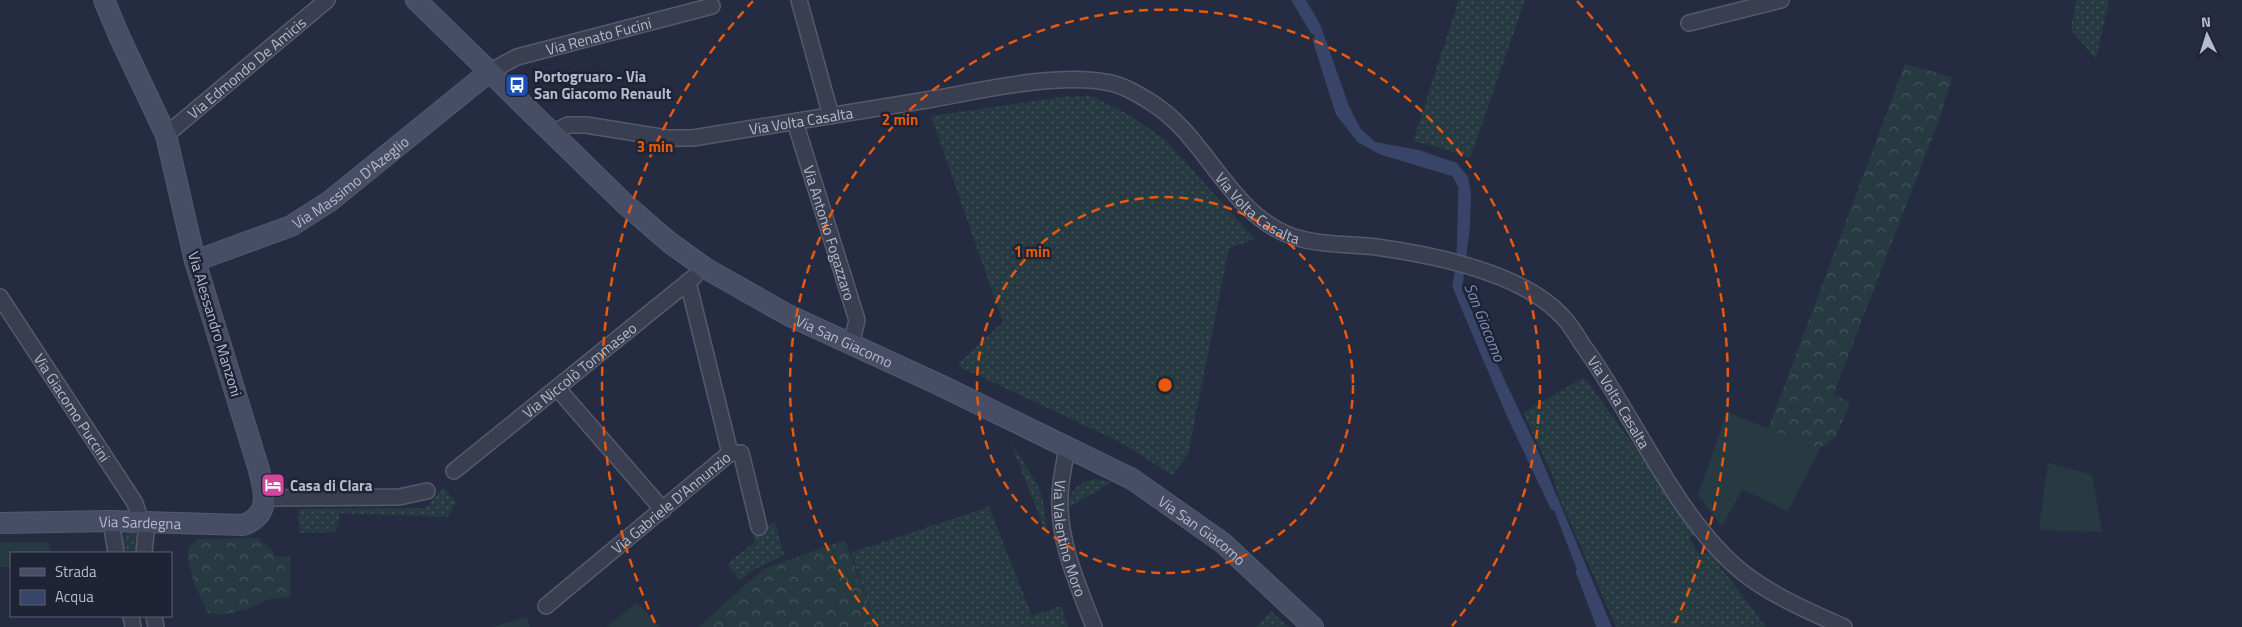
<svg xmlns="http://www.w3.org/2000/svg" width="2242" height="627" font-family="'Titillium Web',sans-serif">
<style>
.grass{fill:url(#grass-dots)}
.forest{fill:url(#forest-crowns)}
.garden{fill:#273a42}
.water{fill:#384468}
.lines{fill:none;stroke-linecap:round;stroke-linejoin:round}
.stream{stroke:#384468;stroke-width:5}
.street-casing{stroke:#545a6b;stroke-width:18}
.secondary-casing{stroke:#545a6b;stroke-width:22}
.street{stroke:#393f51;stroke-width:15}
.secondary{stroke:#474d64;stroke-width:20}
.ring{fill:none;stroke:#e8590c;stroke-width:2.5;stroke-dasharray:9 6}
.labels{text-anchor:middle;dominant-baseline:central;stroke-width:5;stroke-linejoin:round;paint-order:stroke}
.street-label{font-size:15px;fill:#b6bacb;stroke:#1e2436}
.poi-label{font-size:15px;font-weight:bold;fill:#b6bacb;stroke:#1e2436;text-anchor:start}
.water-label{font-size:16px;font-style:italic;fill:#7c8bb2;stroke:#1e2436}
.centre{fill:#e8590c;stroke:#1e2436;stroke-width:2.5}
.ring-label{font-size:15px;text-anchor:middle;font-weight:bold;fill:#e8590c;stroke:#1e2436;stroke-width:5;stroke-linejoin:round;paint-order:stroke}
</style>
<defs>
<pattern id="grass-dots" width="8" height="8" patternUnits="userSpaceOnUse" patternTransform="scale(1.25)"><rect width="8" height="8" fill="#273a42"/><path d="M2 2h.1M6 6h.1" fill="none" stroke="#44545c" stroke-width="1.8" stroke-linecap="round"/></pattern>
<pattern id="forest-crowns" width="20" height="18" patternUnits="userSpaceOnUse" patternTransform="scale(1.25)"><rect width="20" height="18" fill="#273a42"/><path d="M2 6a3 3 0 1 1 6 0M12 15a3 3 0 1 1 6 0" fill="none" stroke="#44545c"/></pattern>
</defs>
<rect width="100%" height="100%" fill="#252c41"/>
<g class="grass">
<polygon points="1459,0 1525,0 1470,158 1441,148 1413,141"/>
<polygon points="2076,0 2109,0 2096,59 2071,30"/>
<polygon points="1092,96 1129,115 1164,139 1255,239 1229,248 1188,454 1172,475 1120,442 958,366 959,363 1003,322 931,116 1063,97"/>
<polygon points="1584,377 1683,513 1694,535 1689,538 1698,553 1710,553 1766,627 1616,627 1559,497 1552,474 1523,413"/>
<polygon points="1010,441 1037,484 1042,496 1048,538"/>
<path d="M1094,479L1112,482L1068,508C1070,490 1076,484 1094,479Z"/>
<polygon points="443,487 456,503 448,517 340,513 335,532 299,533 298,509 426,508"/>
<polygon points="989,507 1032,616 1061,606 1068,627 877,627 852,555 853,552"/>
<polygon points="775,522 784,555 753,570 740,580 727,564 755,542 753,534"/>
<polygon points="134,532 138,540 136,553 124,553 123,537 127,533"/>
<polygon points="1271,611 1288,627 1257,627"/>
</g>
<g class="forest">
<polygon points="1905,64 1952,77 1938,123 1833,395 1850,402 1836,437 1806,458 1765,469 1769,427"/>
<path d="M258,538L274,552V557L290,556V597L268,599L248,609L222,615L208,613C201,599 182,560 190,546L198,539Z"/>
<polygon points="845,540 877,627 699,627 763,569"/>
</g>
<g class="garden">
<polygon points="1727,412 1820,449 1788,511 1742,489 1722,527 1698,495"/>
<polygon points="2048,463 2092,475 2102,532 2039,530"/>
<polygon points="0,542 48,542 51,553 11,553 11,567 0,567"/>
<polygon points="637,602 660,627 607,627"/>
<polygon points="527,617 530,627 492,627"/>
</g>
<polygon class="water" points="1294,0 1306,0 1320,24 1349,106 1360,128 1375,142 1419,150 1457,163 1468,177 1471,194 1470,226 1462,290 1535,444 1612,627 1599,627 1554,510 1510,417 1455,287 1459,257 1461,187 1454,174 1381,152 1359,140 1338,113 1313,31"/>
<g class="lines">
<g class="stream">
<polyline points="1294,0 1313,32"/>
<polyline points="1315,40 1338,113 1359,140 1381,152 1454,174 1461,187 1459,257 1455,287 1510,417 1553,508"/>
<polyline points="1578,571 1599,627"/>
</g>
<g class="street-casing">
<g id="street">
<polyline points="799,0 831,116"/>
<polyline points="1689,23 1781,0"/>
<path id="s1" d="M489,72L517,57L712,6"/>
<path id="s2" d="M795,122L857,320L851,345"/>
<path id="s3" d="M554,132L568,125H586L667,138H693C773,125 853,112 933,99C982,90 1057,73 1105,82C1121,84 1136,93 1149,101C1208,136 1227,214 1294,237C1320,245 1349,244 1376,247C1434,255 1521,272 1562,316C1570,324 1576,334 1582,344C1634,414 1677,522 1746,575C1775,597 1811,612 1844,627"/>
<path id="s4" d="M166,135L327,0"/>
<path id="s5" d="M0,297L135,503L141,522"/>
<polyline points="558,389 663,510"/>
<path id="s6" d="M1067,446C1065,463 1060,480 1060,496C1058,542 1078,585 1094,627"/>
<polyline points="730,453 741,453 759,527"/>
<path id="s7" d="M454,471L694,277"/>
<polyline points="265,498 399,497 427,491"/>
<polyline points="111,521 116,553"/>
<polyline points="144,553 147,522"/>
<path id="s8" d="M546,606L730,453L688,282"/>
<polyline points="131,616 133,627"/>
<polyline points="154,616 156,627"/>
</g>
</g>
<g class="secondary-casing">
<g id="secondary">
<path id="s9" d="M416,0L625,204L669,242L705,268L788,315L940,385L1132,479L1223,543L1313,627"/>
<path id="s10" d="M195,261L291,226L330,201L489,72"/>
<path id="s11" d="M0,523L111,521L243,525C271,515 265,493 259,470L195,261L166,135L120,38L104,0"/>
</g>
</g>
<use href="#street" class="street"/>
<use href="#secondary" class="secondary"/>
</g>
<g class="ring">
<circle cx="1165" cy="385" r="188"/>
<path d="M878 626A375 375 0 1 1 1452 626"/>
<path d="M655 623A563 563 0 0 1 753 1M1577 1A563 563 0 0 1 1675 623"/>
</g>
<defs>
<g id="bus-square" transform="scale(1.25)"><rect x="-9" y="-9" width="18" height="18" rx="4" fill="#1a4fb4" stroke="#1e2436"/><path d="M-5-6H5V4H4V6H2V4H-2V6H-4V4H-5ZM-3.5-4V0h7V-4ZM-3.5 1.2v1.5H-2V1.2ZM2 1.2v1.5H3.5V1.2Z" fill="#fff"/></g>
<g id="hotel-square" transform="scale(1.25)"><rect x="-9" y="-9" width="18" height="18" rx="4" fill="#d1479c" stroke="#1e2436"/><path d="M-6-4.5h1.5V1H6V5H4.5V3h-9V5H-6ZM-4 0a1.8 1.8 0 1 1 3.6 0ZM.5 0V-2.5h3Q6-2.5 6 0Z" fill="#fff"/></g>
</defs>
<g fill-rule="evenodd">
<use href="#bus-square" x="517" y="85"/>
<use href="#hotel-square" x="273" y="485"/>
</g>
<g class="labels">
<g class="street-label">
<text stroke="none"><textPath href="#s1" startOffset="116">Via Renato Fucini</textPath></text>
<text stroke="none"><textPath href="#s4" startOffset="105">Via Edmondo De Amicis</textPath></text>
<text stroke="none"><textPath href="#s3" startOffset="251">Via Volta Casalta</textPath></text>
<text stroke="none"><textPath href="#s10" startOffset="176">Via Massimo D'Azeglio</textPath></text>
<text stroke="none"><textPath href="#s3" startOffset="761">Via Volta Casalta</textPath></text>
<text stroke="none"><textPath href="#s2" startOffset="116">Via Antonio Fogazzaro</textPath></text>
<text transform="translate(215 324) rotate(73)">Via Alessandro Manzoni</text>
<text stroke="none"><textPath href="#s9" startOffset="552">Via San Giacomo</textPath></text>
<text stroke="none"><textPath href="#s7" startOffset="161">Via Niccolò Tommaseo</textPath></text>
<text stroke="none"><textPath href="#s3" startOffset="1196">Via Volta Casalta</textPath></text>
<text stroke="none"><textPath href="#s5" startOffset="132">Via Giacomo Puccini</textPath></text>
<text stroke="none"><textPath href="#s8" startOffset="162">Via Gabriele D'Annunzio</textPath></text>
<text stroke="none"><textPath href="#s11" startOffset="140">Via Sardegna</textPath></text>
<text stroke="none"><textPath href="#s9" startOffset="958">Via San Giacomo</textPath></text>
<text stroke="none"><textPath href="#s6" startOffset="94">Via Valentino Moro</textPath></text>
</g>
<g class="poi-label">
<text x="534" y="76">Portogruaro - Via<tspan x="534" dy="17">San Giacomo Renault</tspan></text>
<text x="290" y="485">Casa di Clara</text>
</g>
<g class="water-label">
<text transform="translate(1485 322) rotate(68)">San Giacomo</text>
</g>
</g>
<circle cx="1165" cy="385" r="8" class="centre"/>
<g class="ring-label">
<text x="900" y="125">2 min</text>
<text x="655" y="152">3 min</text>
<text x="1032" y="257">1 min</text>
</g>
<rect x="10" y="552" width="162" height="65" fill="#1e2436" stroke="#5b6072"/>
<rect x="20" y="568" width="25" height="8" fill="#474d64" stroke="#5b6072"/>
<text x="55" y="577" font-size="15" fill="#b6bacb">Strada</text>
<rect x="20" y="590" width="25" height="15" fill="#384468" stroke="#5b6072"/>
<text x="55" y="602" font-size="15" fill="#b6bacb">Acqua</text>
<g transform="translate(2207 35) rotate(356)" stroke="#1e2436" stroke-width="4" paint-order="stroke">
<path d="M0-4L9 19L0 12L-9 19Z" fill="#b6bacb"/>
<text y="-8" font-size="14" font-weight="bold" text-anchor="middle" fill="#b6bacb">N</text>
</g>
</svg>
